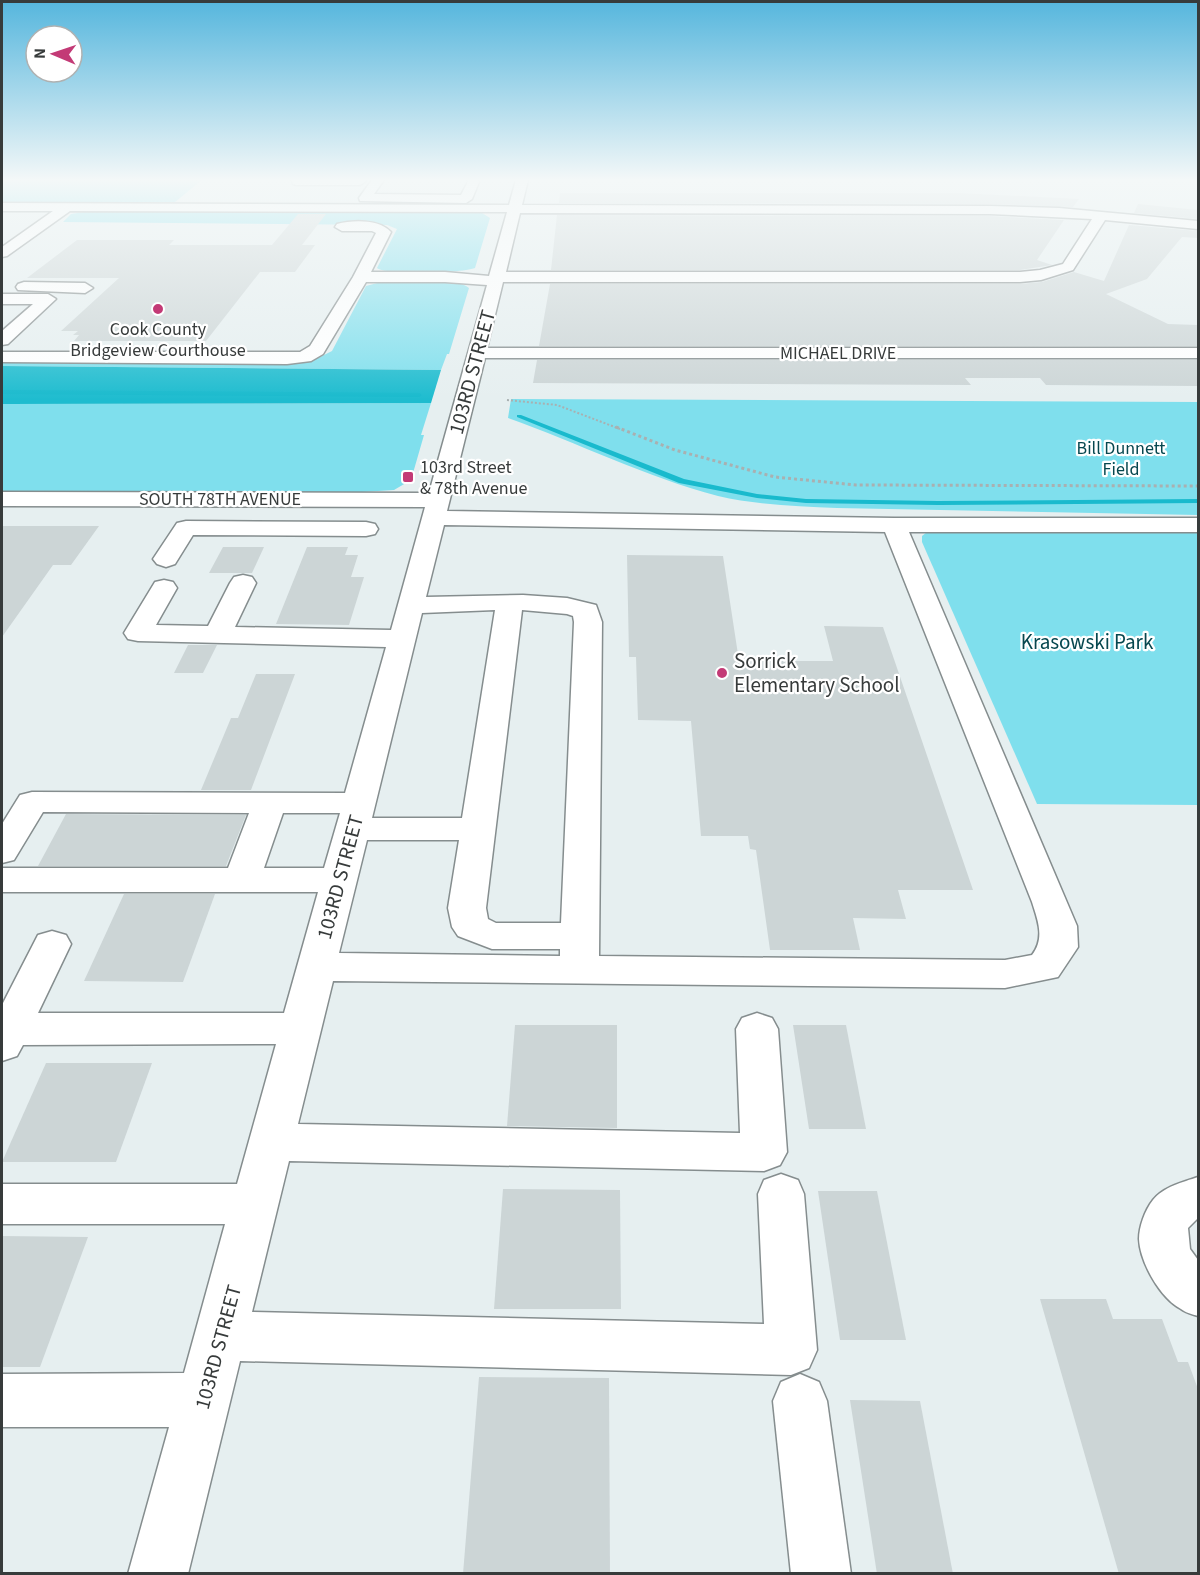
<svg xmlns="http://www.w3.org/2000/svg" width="1200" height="1575" font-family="'Source Sans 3',sans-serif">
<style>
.green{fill:#7fdfed}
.forest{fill:#1ebccf}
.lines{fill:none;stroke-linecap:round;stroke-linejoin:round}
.stream{fill:#19bacd;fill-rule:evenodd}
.building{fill:#ccd5d6}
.minor-casing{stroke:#858d8e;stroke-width:3}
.path-far1{stroke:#a9b0b1;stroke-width:2;stroke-dasharray:2 2;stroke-linecap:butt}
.path{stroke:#a9b0b1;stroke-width:3;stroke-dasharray:3 3;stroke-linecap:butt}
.minor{fill:#fff;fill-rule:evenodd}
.poi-dot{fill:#c33a76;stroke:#fff;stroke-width:2}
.labels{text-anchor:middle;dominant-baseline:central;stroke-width:4.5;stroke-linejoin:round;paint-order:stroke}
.far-poi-label{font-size:18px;fill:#373b3b;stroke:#fff}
.far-street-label{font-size:18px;fill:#373b3b;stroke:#fff}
.far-park-label{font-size:18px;fill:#06474f;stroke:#fff}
.street-label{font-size:21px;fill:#373b3b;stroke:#fff}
.park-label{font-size:21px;fill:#06474f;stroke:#fff}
.poi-label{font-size:21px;fill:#373b3b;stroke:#fff;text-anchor:start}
</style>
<rect width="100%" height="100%" fill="#e6eff0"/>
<g class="green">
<polygon points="2,180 202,180 175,202 2,202"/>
<path d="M90,211L462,212L482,213L490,218L475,268C461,273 388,276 377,268L397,229L387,225L63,222L71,214Z"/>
<path d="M381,282C400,282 456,276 469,288L449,354H447L441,370L2,366V362L259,363L316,359L332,351L366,286Z"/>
<path d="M511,399L1198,402V515L837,508C798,506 756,505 718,496C646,477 578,443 508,418Z"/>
<polygon points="431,403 421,435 424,435 411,480 394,490 346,493 2,494 2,404"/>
<polygon points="1189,528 1198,531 1198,805 1037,804 922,542 922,536 927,532"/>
</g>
<polygon class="forest" points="2,366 441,370 431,403 2,404"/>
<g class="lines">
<g class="stream">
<polygon points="2,390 419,393 422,395 419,397 2,394"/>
<polygon points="517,415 521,415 684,479 757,494 806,499 938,501 1198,499 1198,503 938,505 806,503 757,498 679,483 517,417"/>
</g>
</g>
<g class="building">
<polygon points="560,193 959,193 1079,199 1073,207 990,204 559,203"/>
<polygon points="1138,204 1198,210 1198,219 1134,213"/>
<polygon points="298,214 326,214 302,245 315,245 295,272 260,272 206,341 74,341 79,335 73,335 78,331 61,331 119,278 27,278 77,240 174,240 169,245 272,245"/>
<polygon points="557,215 990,216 1064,220 1037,260 1052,265 1020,270 551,270"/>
<polygon points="1129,225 1198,231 1198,238 1182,237 1147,279 1106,294 1168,324 1198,325 1198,346 539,346 550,284 1020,284 1042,282 1074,272 1104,281"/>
<polygon points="537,360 1198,360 1198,386 1046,385 1040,378 965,378 971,385 533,383"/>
<polygon points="2,526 99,526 71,565 53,565 2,637"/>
<polygon points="223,547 264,547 252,573 209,573"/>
<polygon points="307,547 348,547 345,555 358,555 351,577 364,577 349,625 276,624"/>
<polygon points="627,555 723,556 739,661 833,661 824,626 883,627 973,890 898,890 906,919 853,918 860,950 770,950 756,850 750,849 748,836 701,836 691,721 638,720 636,657 629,657"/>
<polygon points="188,645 217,645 203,673 174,673"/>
<polygon points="256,674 295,674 251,790 201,790 231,718 238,718"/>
<polygon points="66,814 246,815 226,866 38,866"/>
<polygon points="124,894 215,894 183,982 84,981"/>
<polygon points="515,1025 617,1025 617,1128 507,1126"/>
<polygon points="793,1025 846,1025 866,1129 809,1129"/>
<polygon points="46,1063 152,1063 116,1162 2,1162"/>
<polygon points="503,1189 620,1190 621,1309 494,1309"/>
<polygon points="818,1191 877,1191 906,1340 840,1340"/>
<polygon points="2,1236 88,1237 40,1367 2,1367"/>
<polygon points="1040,1299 1106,1299 1113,1319 1162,1319 1178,1362 1188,1362 1198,1389 1198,1574 1119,1574"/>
<polygon points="479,1377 609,1378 610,1574 463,1574"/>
<polygon points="850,1400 920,1401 953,1574 877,1574"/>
</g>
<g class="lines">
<g class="minor-casing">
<g id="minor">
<polygon points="292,180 365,180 366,181 360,185 297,185 293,184"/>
<polygon points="372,180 384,180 374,194 461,195 469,180 477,180 479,182 472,199 466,203 360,201 359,198"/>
<path d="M516,180H528L522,205L990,206L1059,208L1198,221V229L1105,220L1073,270L1041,280L1020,282H503L487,348H1198V358H485L447,511L894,518H1198V532H909L1077,926L1078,947L1058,977L1005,988L333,981L298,1124L740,1133L736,1029L742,1018L757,1013L772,1018L778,1029L787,1152L780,1165L764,1171L289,1161L252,1312L764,1324L758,1194L764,1180L781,1174L798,1180L804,1194L817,1350L809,1368L791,1375L240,1361L188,1574H128L169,1427H2V1374L184,1373L225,1224H2V1184H237L276,1044L23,1045L17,1056L2,1061V1005L38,935L52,931L66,935L71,944L38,1013H284L318,892H2V868H228L249,813L43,812L14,860L2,863V824L20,795L32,792L345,793L386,647L138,641L128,639L124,633L155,582L164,580L173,582L177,588L156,625L208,626L230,583L234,577L243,575L252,577L256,583L235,627L391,630L425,507L2,506V492L429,493L487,285L445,282H366L323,354L311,361L287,364L2,362V352H300L310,346L353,277L376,233L372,231H342L335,227L337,224C353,220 379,219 391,232L371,272H445L489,276L507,212L70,211L7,256L2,257V247L53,211H2V203L509,205ZM520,213L990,214L1092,219L1063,264L1040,270L1020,272H506ZM444,525L885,532L1032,902C1038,921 1045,938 1032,955L1005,960L599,956L602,622L596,605L567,598L523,595L426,597ZM495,610L462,818H372L422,613ZM522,610L567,614L573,616L574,622L561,923H496L488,919L486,908ZM283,813H340L324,868H264ZM367,840H459L448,908L452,927L458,936L492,949H560V956L339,953Z"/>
<polygon points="24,282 85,283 93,288 85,293 18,290 16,287 18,284"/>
<polygon points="2,294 48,294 56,299 8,344 2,345 2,331 33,304 2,304"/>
<polygon points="186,521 366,522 375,524 378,529 375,534 366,536 193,535 175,564 166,567 157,564 153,559 177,523"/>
<path d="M1198,1177V1218L1188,1228L1190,1249L1198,1260V1316C1192,1314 1186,1313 1181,1309C1160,1298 1140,1262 1139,1239C1139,1227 1145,1210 1153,1200C1163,1187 1183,1182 1198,1177Z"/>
<polygon points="800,1374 819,1382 827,1401 851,1574 791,1574 773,1401 781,1382"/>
</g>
</g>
<polyline class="path-far1" points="507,400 557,405 620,429"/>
<polyline class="path" points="616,427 675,450 775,477 856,485 1198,486"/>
<use href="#minor" class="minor"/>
</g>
<linearGradient id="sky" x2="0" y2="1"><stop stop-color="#55b6dd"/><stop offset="0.45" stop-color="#f4f8f8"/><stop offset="1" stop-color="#f4f8f8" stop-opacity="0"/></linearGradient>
<rect width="1200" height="400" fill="url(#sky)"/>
<g class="poi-dot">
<circle cx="158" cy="309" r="6"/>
<rect x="402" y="471" width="12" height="12" rx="3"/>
<circle cx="722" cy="673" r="6"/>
</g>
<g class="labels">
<g class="far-poi-label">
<text x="158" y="329">Cook County<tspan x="158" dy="21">Bridgeview Courthouse</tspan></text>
<text x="420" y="467" text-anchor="start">103rd Street<tspan x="420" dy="21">&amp; 78th Avenue</tspan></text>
</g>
<g class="far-street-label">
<text x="838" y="353">MICHAEL DRIVE</text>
<text x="220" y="499">SOUTH 78TH AVENUE</text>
</g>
<g class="far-park-label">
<text x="1121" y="448">Bill Dunnett<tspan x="1121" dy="21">Field</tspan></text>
</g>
<g class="street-label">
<text transform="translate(472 372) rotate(-75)">103RD STREET</text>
<text transform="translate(340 877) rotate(-75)">103RD STREET</text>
<text transform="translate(218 1347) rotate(-75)">103RD STREET</text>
</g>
<g class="park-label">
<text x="1087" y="642">Krasowski Park</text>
</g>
<g class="poi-label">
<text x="734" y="661">Sorrick<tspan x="734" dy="24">Elementary School</tspan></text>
</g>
</g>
<rect width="1200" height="1575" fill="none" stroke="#373b3b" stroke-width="6"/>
<g transform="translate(54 54) rotate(272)"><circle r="28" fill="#ffffff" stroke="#afb1b1" stroke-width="1.5"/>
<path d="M0-4.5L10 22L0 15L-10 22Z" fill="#c33a76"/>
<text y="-9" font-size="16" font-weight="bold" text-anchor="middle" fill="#373b3b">N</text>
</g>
</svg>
